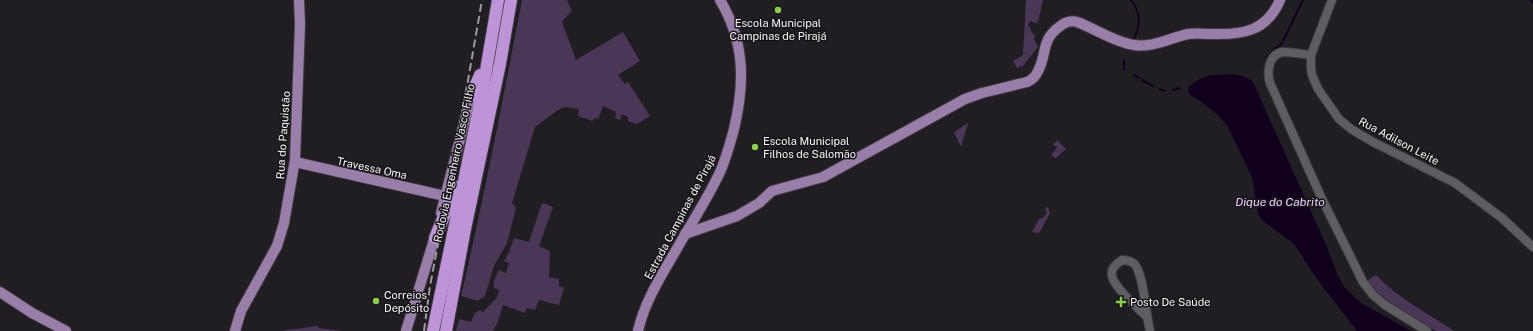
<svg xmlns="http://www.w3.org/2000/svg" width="1533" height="331" font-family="'Public Sans',sans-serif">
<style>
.green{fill:#4a3656}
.water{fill:#11001d}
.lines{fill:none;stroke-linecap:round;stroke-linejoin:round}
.stream{stroke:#11001d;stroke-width:2}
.minor-casing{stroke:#3e3c40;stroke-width:10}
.major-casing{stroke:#3e3c40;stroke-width:12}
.highway-casing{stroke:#3e3c40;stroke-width:14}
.minor{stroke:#605d62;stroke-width:8}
.major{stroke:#987ea8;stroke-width:10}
.highway{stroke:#bd94d7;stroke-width:12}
.rail{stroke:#9c9a9d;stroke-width:2;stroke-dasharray:8 4;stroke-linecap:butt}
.poi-dot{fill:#8ace47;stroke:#171519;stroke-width:1.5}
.labels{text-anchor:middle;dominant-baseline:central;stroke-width:3;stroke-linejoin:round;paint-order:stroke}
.poi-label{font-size:11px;fill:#f6f4f7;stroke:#171519;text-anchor:start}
.street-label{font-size:11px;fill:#f6f4f7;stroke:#171519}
.water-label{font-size:12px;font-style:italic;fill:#ebcdff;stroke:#171519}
</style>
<rect width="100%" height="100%" fill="#201e22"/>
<g class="green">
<path d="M522,0H567L570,8L572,10L562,22L576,60L623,32L640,61L618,75L625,84L628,82L650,116L637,124L628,121V117L622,114L620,120L615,118L616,112L603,106L598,119L594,118L593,121L578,116L579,109L567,107L562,108L558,110L535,127L512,203L516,208L507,243L494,266L485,296L478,301L461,296C484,198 503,99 522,0Z"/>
<polygon points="1026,0 1043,0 1038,22 1036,23 1030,21 1028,25 1033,34 1035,35 1034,39 1038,47 1022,67 1021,66 1017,68 1013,61 1023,55"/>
<polygon points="968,123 961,147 954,132"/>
<polygon points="1057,140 1066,149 1056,158 1051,156 1057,147 1053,145"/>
<path d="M542,203L553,207L539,246L550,251L549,277L559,279V286L564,288L559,305L539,300L535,310L527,308L525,313L503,305L498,322L493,331H456L459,319L471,322L475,313L480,310L483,312L497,297L499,290L494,288C493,281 496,276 499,270L506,273L509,263L504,261L509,252L514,238L529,242Z"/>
<polygon points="1048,207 1050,213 1041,230 1038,233 1032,232 1039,219 1043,218 1047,213 1045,209"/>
<path d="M1376,275C1399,299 1426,312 1454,331H1436L1388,301L1376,292L1367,281Z"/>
<polygon points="318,326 318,328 342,331 281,331"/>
</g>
<path class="water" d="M1211,75C1224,75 1244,72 1253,82L1326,245L1338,276L1344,287L1361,303L1411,331H1357L1317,279L1294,244L1262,220L1258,214L1252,177L1227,125L1218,115L1206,105L1189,94L1188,87L1200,79Z"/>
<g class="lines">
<g class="stream">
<path d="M1131,0C1141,14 1141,23 1134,39"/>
<polyline points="1531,0 1533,3"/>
<polyline points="1267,57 1282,43 1303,0"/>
<polyline points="1124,69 1124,60"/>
<polyline points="1134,75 1139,78"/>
<polyline points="1142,80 1153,86"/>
<polyline points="1159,89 1165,91"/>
<polyline points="1173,90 1180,88"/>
</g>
<g class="minor-casing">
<g id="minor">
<polyline points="1332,0 1311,55 1311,68 1312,75 1318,89 1339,119 1351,129 1373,142 1455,183 1502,218 1533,247"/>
<path d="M1311,55C1302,54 1292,52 1283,52C1268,54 1267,73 1270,83L1322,199L1363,282L1373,295L1385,305L1427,331"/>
<path d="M1147,317C1138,308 1108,283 1112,271C1113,266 1118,263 1122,260C1127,260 1133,261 1136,266C1144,279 1146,315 1150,331"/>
</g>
</g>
<g class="major-casing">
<g id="major">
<polyline points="295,162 445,196"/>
<polyline points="441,213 471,96"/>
<path d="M685,234L737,216L759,203L772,191L823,177L965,99L982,93L1027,82C1032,80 1036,76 1038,71C1047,55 1041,40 1059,27C1065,22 1070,20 1077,22C1096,29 1114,42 1134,45C1152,48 1170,38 1188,34C1195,33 1204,34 1212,34C1243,35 1267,31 1280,0"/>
<polyline points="0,292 32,313 66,331"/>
<polyline points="235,331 241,311 277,246 284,223 295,160 300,24 299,0"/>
<polyline points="406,331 437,230"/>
<path d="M638,331C644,303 661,276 675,252C690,225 707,200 720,172C726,159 730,144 734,129C745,83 745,42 720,0"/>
</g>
</g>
<g class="highway-casing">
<g id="highway">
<polyline points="471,96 480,75"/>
<polyline points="435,238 456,187"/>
<polyline points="433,331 482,94 498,0"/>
<polyline points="446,331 465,229 500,64 511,0"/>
</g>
</g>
<use href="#minor" class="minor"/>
<use href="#major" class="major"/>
<use href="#highway" class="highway"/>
<polyline class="rail" points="424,331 430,286 455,155 482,0"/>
</g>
<g class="poi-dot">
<circle cx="778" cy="10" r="4"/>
<circle cx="755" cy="147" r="4"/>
<circle cx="376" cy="301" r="4"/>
<path d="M1119 296h4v4h4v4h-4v4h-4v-4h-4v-4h4z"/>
</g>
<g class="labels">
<g class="poi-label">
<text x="778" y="23" text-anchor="middle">Escola Municipal<tspan x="778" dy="13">Campinas de Pirajá</tspan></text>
<text x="763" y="141">Escola Municipal<tspan x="763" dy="13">Filhos de Salomão</tspan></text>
<text x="384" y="295">Correios<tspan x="384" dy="13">Depósito</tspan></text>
<text x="1130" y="302">Posto De Saúde</text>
</g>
<g class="street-label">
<text transform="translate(283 135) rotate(-86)">Rua do Paquistão</text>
<text transform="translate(1399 141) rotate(28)">Rua Adilson Leite</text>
<text transform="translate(454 163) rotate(-78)">Rodovia Engenheiro Vasco Filho</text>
<text transform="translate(372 168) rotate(12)">Travessa Oma</text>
<text transform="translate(680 217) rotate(-62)">Estrada Campinas de Pirajá</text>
</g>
<g class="water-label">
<text x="1280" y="202">Dique do Cabrito</text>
</g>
</g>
</svg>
